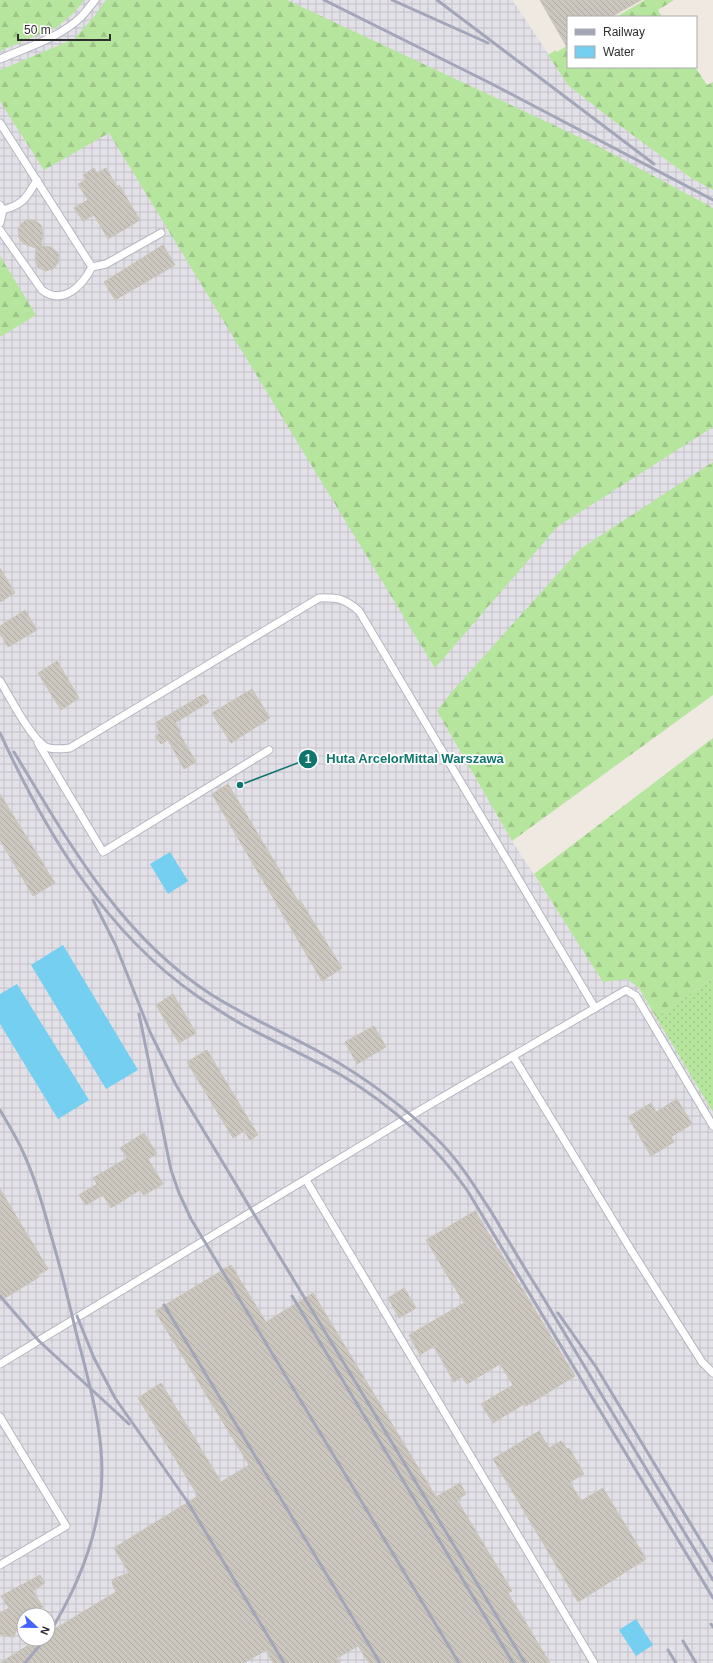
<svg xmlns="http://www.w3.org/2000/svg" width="713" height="1663" font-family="Helvetica,sans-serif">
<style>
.industrial{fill:url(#industrial-grid);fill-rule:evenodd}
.grass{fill:url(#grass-dots)}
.forest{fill:url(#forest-firs)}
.water{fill:#75cff0}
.building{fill:url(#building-back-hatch);stroke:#cbc5ba}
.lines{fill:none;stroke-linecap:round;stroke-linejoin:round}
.service-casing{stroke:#b4b7c1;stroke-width:9}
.service{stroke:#fff;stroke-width:7}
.rail{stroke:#a3a6b8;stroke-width:3}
.leader{fill:none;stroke:#0f766e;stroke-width:1.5}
.callout-dot{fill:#0f766e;stroke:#fff;stroke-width:1.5}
.mark-label{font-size:12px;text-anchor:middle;font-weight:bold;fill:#fff}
.callout-label{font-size:13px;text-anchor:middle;font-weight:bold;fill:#0f766e;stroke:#fff;stroke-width:3.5;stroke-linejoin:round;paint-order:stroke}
</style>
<defs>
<pattern id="industrial-grid" width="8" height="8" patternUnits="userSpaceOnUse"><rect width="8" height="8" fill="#e3e1e8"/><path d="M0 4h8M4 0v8" fill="none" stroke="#c3c1c7"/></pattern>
<pattern id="grass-dots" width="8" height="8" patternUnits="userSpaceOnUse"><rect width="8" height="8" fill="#b6e59e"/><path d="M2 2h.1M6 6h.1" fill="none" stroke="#9dc588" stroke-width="1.8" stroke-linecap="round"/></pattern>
<pattern id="forest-firs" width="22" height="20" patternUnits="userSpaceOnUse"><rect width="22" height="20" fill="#b6e59e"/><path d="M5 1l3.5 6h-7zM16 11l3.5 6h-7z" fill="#9dc588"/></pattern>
<pattern id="building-back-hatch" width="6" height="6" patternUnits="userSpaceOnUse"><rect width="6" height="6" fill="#cbc7bf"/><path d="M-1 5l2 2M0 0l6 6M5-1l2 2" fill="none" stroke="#afaba4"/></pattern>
</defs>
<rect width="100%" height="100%" fill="#efe9e1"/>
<path class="industrial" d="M0,0H512L569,85L611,119L691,178L713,190V568L447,729L512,841L603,981L627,978L639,988L713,1112V1663H0ZM24,1615H48V1639H24Z"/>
<polygon class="grass" points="713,978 713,1112 656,1017"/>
<g class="forest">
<polygon points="0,0 84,0 75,12 57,27 0,51"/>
<polygon points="106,0 287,0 594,144 713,208 713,427 557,527 435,668 109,133 44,170 0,101 0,70 74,39 93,18"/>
<polygon points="645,0 674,0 658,10 662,17 616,17"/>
<polygon points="568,45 568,67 695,67 707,85 713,82 713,190 691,178 611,119 568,85 548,55 556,50 557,52"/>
<polygon points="0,256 36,315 0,337"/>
<polygon points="713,462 713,695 512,841 437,711 450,694 580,549"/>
<polygon points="713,738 713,978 656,1017 639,988 627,979 603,982 534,874"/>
</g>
<g class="water">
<polygon points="170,852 188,881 168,894 150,864"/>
<polygon points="63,945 138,1070 106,1089 31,965"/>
<polygon points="17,984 89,1100 58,1119 0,1024 0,994"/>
<polygon points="636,1619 653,1645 636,1656 619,1630"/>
</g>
<g class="building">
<polygon points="540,0 641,0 611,17 568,17 568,49"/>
<polygon points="94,168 97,173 106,168 117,187 119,185 140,220 108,239 94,215 83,221 74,208 88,200 78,184 86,180 83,175"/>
<polygon points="26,220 34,220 41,225 43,233 41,246 51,247 57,252 59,255 58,263 53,269 45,271 38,267 35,259 36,248 24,244 19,238 18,229 20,225"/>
<polygon points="163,245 175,265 115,300 104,282"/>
<polygon points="0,568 15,593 0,602"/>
<polygon points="25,610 37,630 8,647 0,633 0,626"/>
<polygon points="57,661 79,698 61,710 38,673"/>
<polygon points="252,689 270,718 231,743 212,713"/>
<polygon points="204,694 209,702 175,723 181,732 179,733 196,762 184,769 168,740 161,744 155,736 160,733 155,723"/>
<polygon points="228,784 298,901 300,900 342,968 322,981 212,794"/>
<polygon points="0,794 55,883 33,896 0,840"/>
<polygon points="173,994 196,1033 179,1043 156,1005"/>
<polygon points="374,1026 386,1047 357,1064 345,1042"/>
<polygon points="207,1050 258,1135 250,1140 244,1131 233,1138 187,1062"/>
<polygon points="677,1099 692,1124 671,1137 674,1142 651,1156 628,1117 651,1103 656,1112"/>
<polygon points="144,1133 157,1154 148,1159 163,1184 144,1195 140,1190 111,1208 103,1195 86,1205 79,1195 97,1184 93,1178 127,1158 120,1148"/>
<polygon points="0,1189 48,1269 38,1275 39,1277 0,1301"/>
<polygon points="475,1211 575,1376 526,1406 524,1404 493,1423 481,1404 513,1385 500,1364 467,1384 462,1377 454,1382 434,1346 420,1355 409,1335 464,1303 426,1240"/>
<polygon points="231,1265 266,1322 313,1293 436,1497 460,1483 466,1494 457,1500 512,1591 508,1593 550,1663 369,1663 358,1646 337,1658 340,1663 273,1663 266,1650 244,1663 0,1663 38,1639 48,1639 48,1633 116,1592 112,1583 113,1579 129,1573 114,1548 198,1496 138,1398 161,1383 221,1482 249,1465 155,1311"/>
<polygon points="404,1288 416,1308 399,1318 388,1298"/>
<polygon points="539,1431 549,1448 561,1441 567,1449 569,1448 584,1474 570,1482 581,1501 603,1488 646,1559 578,1602 493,1459"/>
<polygon points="40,1575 45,1583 33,1591 43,1607 30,1615 24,1615 24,1619 17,1623 17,1628 14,1637 5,1636 0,1634 0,1613 9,1608 1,1596"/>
</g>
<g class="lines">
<g class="service-casing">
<g id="service">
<path d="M0,59C28,47 59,38 81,17C86,12 90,6 95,0"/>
<path d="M0,123L92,267C82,286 63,306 42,290L0,230"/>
<polyline points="0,205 3,210 0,223"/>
<path d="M3,210C24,204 26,198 37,180"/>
<polyline points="92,267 106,264 161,233"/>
<path d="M0,681C10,697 31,739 46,747C53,750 62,749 70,748L319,598C338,597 345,599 359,611L595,1008"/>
<polyline points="38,743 103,852 269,750"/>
<polyline points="513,1056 631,1250 702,1362 713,1373"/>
<polyline points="306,1180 594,1663"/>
<polyline points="0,1364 412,1115 626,990 636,996 713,1126"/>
<polyline points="0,1417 66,1526 0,1565"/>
</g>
</g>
<use href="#service" class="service"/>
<g class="rail">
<polyline points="324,0 492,84 713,200"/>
<polyline points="392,0 488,43"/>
<polyline points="437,0 654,164"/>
<path d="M0,733C46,833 105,932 197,996C212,1006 227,1016 243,1025C275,1042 309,1057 341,1075C391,1105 433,1142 467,1190L713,1598"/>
<path d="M14,752C69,843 120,936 212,995C248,1018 288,1034 325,1055C366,1078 402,1105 436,1138C460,1161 477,1190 495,1218C510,1244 525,1269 541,1294C598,1390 656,1485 713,1580"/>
<polyline points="93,900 116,946 150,1032 176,1085 525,1663"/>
<polyline points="139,1014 171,1170 179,1193 191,1219 459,1663"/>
<path d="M0,1110C8,1124 17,1138 23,1152C35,1178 43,1205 50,1232C60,1265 68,1298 76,1332C90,1387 108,1443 100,1501C93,1549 74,1594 48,1635"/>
<polyline points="0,1296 39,1341 129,1424"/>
<polyline points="292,1296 513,1663"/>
<polyline points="164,1305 380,1663"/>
<polyline points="558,1313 596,1367 713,1561"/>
<polyline points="77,1316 94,1358 115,1398 187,1501 284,1663"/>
<polyline points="711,1624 713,1627"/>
<polyline points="683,1641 696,1663"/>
<polyline points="668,1650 676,1663"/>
<polyline points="25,1663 45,1639"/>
</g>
</g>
<path class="leader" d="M240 785L308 759"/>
<g class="callout-dot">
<circle cx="240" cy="785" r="4"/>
<circle cx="308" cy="759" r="10"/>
</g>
<g class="mark-label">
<text x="308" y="763">1</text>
</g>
<g class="callout-label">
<text x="415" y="763">Huta ArcelorMittal Warszawa</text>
</g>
<rect x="567" y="16" width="130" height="52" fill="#ffffff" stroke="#ababab"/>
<rect x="575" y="29" width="20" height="6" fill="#a3a6b8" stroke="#ababab"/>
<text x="603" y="36" font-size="12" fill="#2e2e2e">Railway</text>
<rect x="575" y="46" width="20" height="12" fill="#75cff0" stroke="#ababab"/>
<text x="603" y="56" font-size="12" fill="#2e2e2e">Water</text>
<g transform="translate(36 1627) rotate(112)"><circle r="19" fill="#ffffff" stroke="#ababab"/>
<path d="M0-3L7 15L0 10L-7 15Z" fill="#4264fb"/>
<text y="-6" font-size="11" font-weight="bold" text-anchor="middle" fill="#2e2e2e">N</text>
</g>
<path d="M18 34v6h92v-6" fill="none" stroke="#2e2e2e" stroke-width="2"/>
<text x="24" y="34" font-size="12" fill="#2e2e2e" stroke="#ffffff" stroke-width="3" paint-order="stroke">50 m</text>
</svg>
